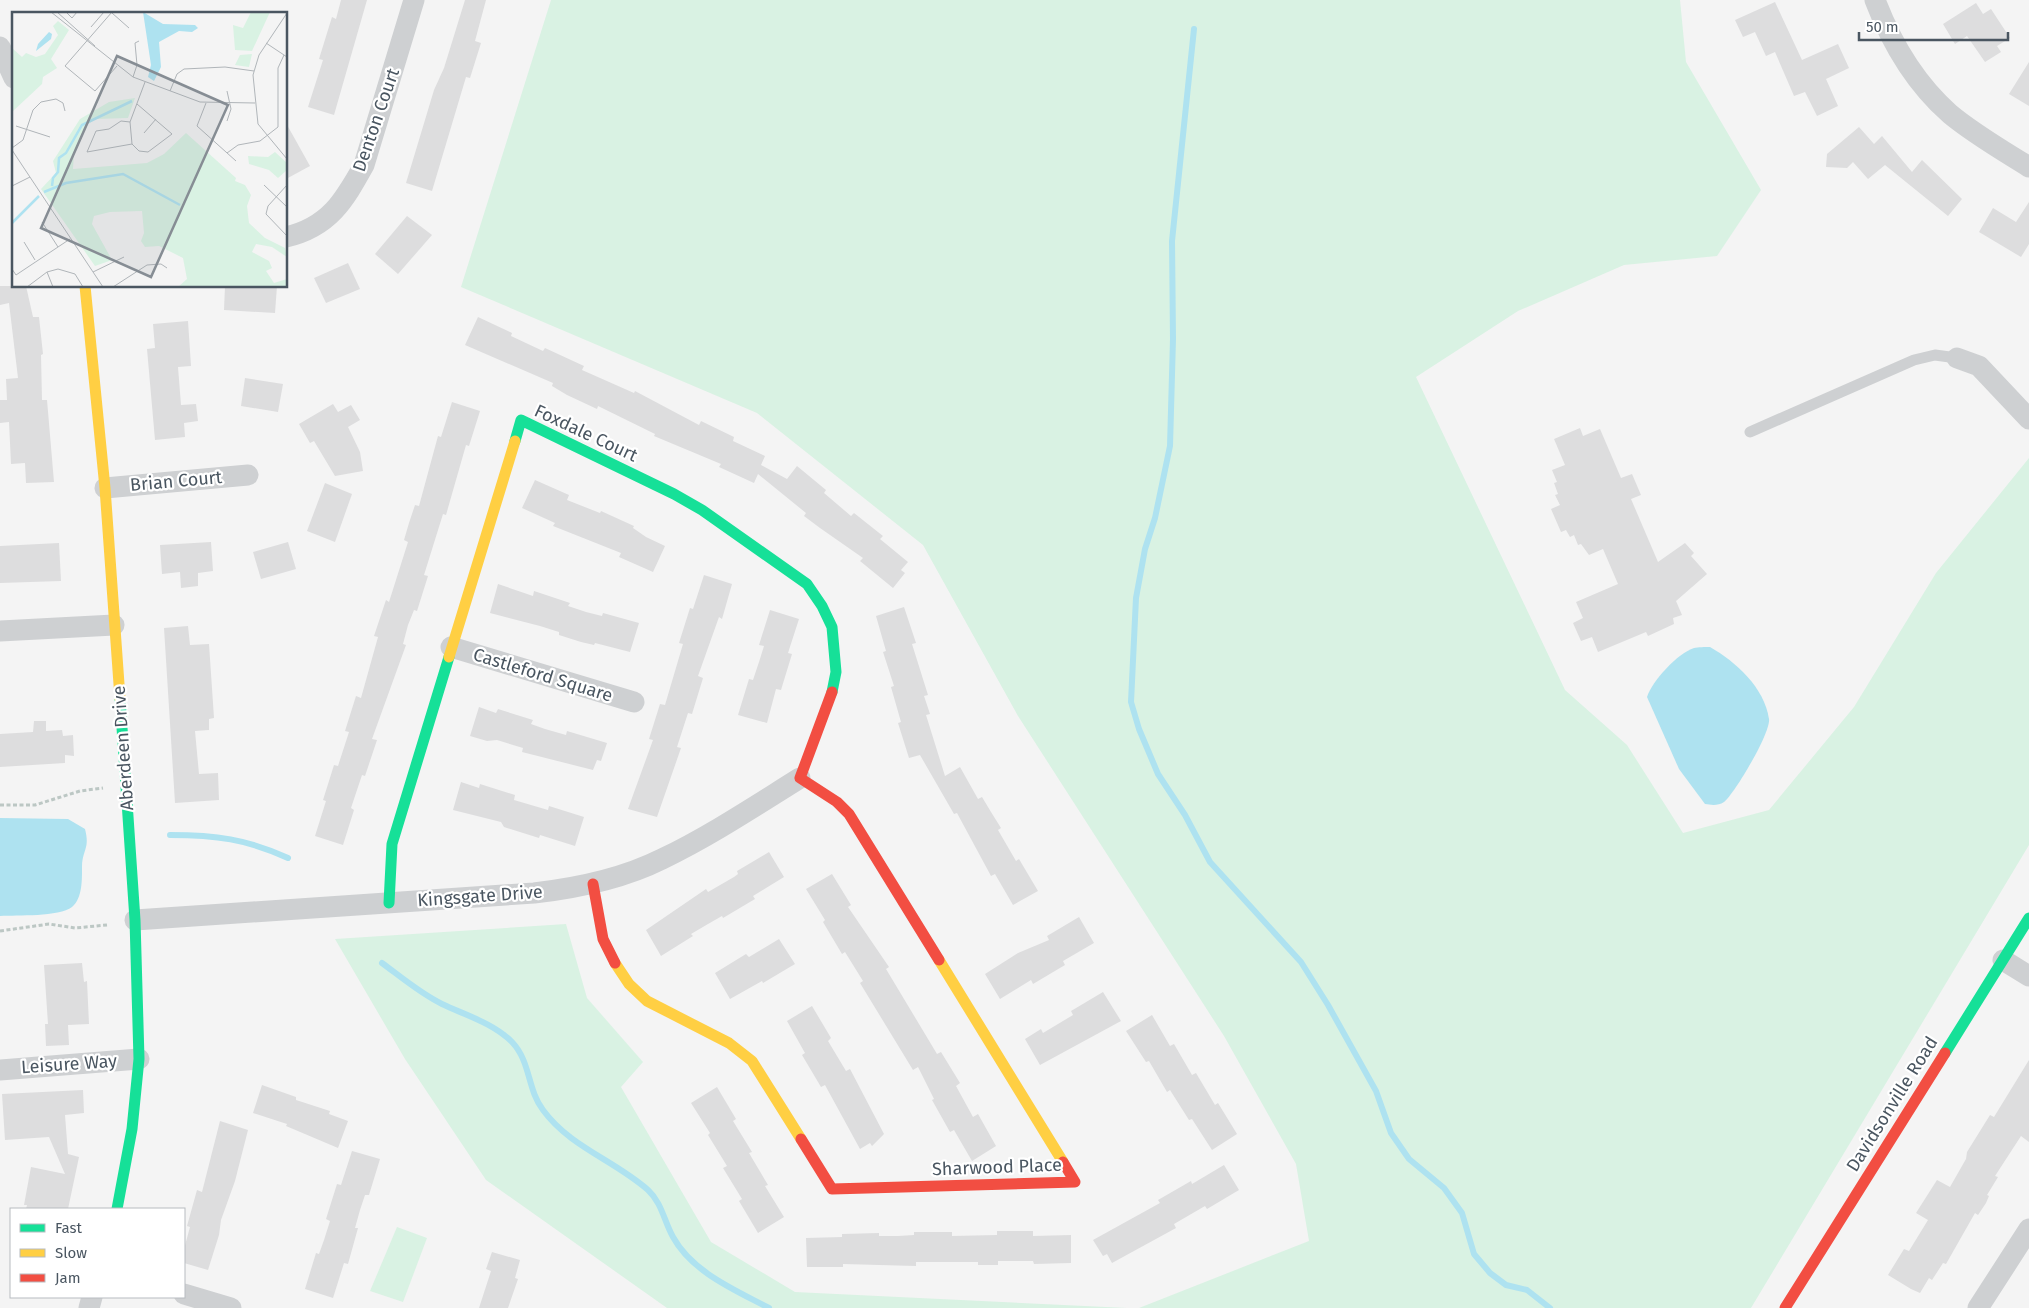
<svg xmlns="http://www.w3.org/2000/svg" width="2029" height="1308" font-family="'Fira Sans',sans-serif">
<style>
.green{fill:#d9f2e3}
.water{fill:#aee2f0}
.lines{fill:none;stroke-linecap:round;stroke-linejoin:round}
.stream{stroke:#aee2f0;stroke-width:6}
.building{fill:#ddddde}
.path{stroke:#bcc7c4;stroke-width:3;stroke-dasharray:4 2.5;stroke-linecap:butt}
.lane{stroke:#ced0d2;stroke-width:11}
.street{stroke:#ced0d2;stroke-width:21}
.fast{stroke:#16e098;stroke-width:11}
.slow{stroke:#ffcf43;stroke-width:11}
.jam{stroke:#f24e42;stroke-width:11}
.labels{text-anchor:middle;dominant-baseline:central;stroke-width:4.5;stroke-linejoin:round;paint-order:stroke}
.street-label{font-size:18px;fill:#4a5661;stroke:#fff}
.inset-river{fill:none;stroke:#aee2f0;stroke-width:2.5}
.inset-road{fill:none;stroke:#b0b5b9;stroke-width:1}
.view{fill:#868d94;fill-opacity:0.15;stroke:#868d94;stroke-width:2.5}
.inset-edge{fill:none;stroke:#4a5661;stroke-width:2.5}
</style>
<rect width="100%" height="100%" fill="#f4f4f4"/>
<g class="green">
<polygon points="551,0 1680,0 1686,62 1761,190 1717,256 1624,265 1518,311 1416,377 1565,690 1627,745 1683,833 1769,810 1854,707 1936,573 2029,458 2029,845 1751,1308 1139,1308 1309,1241 1296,1164 1224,1036 1018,716 923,545 757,413 461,287"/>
<polygon points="566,924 587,998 643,1062 621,1087 711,1242 795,1292 1127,1308 667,1308 486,1180 405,1059 335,939"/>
<polygon points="397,1227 427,1238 403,1302 370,1291"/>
</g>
<g class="water">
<path d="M1710,647C1736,662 1764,687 1769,719C1771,732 1735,793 1724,802C1718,806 1711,805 1705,804L1679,769L1647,697C1652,681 1678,653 1694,648C1698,647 1705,647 1710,647Z"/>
<path d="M0,818L68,819L85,829C90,849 83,848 82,866C82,878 83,898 72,907C59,917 17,915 0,916Z"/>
</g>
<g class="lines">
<g class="stream">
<polyline points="1194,29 1172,241 1173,339 1170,446 1155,518 1145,549 1136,598 1131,702 1139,729 1158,774 1185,815 1210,862 1301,962 1328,1005 1376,1091 1391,1133 1409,1159 1444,1188 1462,1213 1474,1254 1490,1273 1506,1285 1527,1290 1550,1308"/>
<path d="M170,835C215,835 247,839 288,858"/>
<path d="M382,963C401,977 421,994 442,1004C465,1015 493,1023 512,1042C531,1062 527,1089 543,1110C570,1147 614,1160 648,1190C662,1203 664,1221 673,1237C692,1272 735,1290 769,1308"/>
</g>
</g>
<g class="building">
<polygon points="341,0 367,0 334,115 308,107 323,60 319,59 332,17 336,19"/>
<polygon points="465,0 486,0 475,41 481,43 470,78 466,77 432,191 406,183 434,90 444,68"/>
<polygon points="1775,2 1802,60 1838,44 1849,68 1826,79 1838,106 1817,116 1805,92 1794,96 1775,52 1766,56 1755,32 1743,37 1735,20"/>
<polygon points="1976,3 1983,14 1991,9 2010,38 1997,46 2001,52 1985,62 1967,36 1955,44 1943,24"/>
<polygon points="2029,62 2029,106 2009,94"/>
<polygon points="286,123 310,166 286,179"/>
<polygon points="1859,127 1874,144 1882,136 1912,172 1922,160 1962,199 1948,216 1885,165 1868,179 1853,162 1847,168 1826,167 1827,154"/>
<polygon points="2029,202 2029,244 2021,257 1979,232 1993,208 2016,222"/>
<polygon points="407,216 432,235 398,274 375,254"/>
<polygon points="348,263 360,289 326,303 314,278"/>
<polygon points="0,286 26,286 33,317 39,317 43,354 41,355 42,400 47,400 54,482 26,483 25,463 11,464 9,422 0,423 0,400 7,400 6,379 18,378 9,303 0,305"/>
<polygon points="225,286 277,286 275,313 224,310"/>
<polygon points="478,317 512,333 511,336 543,351 545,348 584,366 582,370 634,393 635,391 699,425 701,421 734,437 733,441 765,456 761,465 787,479 797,466 826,490 824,493 851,516 854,513 883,536 880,539 908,562 901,570 905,573 893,588 860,561 863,558 820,528 804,516 806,513 758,474 754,483 719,467 721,464 654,436 655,434 598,406 597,409 567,395 552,386 553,383 465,345"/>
<polygon points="188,321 191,366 178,367 181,405 196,404 198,421 184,423 185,437 155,440 147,349 155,348 153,324"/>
<polygon points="245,378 283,384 278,412 241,406"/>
<polygon points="452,402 480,411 469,446 466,445 446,515 443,514 424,575 428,576 417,611 414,610 408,625 403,644 406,645 372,739 377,740 365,776 362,775 351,808 354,810 343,845 315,836 326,801 323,800 334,765 338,766 349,732 345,731 356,696 361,698 378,637 374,636 386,600 389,602 408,542 404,540 409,523 415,505 419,506 438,436 441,437"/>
<polygon points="333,404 338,412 351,405 360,420 348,427 360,452 363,471 335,476 314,441 310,443 299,424"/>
<polygon points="1580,428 1583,436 1600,429 1621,478 1632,474 1641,495 1631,499 1658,562 1685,543 1694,553 1691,556 1707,574 1676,601 1682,615 1673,618 1674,624 1648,636 1646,632 1598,652 1592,637 1581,641 1573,623 1583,618 1576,602 1618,584 1603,549 1589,555 1581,544 1578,545 1574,535 1570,537 1566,530 1561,532 1551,509 1560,505 1555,495 1558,494 1554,483 1557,482 1552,470 1565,465 1554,439"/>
<polygon points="535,480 569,495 567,500 600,513 601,511 634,526 633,528 646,537 665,546 653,572 619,557 621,553 553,526 555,523 522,508"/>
<polygon points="325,483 352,494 335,542 307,531"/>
<polygon points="211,542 213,571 198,573 198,586 181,588 180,572 162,574 160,545"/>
<polygon points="288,542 296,569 261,579 253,552"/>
<polygon points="59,543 61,581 0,583 0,546"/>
<polygon points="704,575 732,584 722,619 719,617 698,676 703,678 692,714 688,713 677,747 681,748 657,817 628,809 653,740 649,739 660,704 665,705 683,644 679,643 690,608 693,609"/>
<polygon points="498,584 533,596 534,591 570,603 568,606 586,612 602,616 603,613 639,623 630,652 595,643 594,645 581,642 559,635 559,632 540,626 490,613"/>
<polygon points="904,607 916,643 912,644 928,695 924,696 930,714 926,715 945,776 960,767 978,799 982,797 991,812 1001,828 998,830 1016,861 1019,859 1038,891 1013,905 995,874 991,876 957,813 954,814 920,755 909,758 898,723 901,722 891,687 894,686 883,652 886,651 876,616"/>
<polygon points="770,610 799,619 788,653 792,654 781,690 776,689 767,723 738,715 749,679 753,680 759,662 764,646 759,645"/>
<polygon points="188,626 190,645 209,644 214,718 209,719 209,730 195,731 199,774 218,773 219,800 175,803 164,628"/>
<polygon points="479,707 496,713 498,709 533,720 531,724 545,729 566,735 567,731 607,743 601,761 597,760 593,770 522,752 523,748 497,740 487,741 470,736"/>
<polygon points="34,721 46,721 46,731 62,730 63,736 73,735 74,756 65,755 65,763 0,767 0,734 33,732"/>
<polygon points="461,782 479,788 480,784 515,795 514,800 548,810 549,806 584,817 575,846 540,835 539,838 504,827 501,822 453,810"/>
<polygon points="769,852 784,877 753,896 755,899 723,918 722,916 708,924 691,934 693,936 661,956 646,930 706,889 708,892 734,877 738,874 737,871"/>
<polygon points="832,874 851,905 848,907 889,967 886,969 937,1054 941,1052 960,1083 956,1086 973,1117 978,1114 996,1146 972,1161 954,1130 950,1132 932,1100 934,1099 918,1067 913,1070 860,983 863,981 845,952 842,954 823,922 825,920 806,889"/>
<polygon points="1079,917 1094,943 1063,961 1065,965 1033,984 1031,980 1000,999 985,974 1018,953 1049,940 1047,936"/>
<polygon points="779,939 795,964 763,983 762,981 730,999 715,973 746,954 749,957"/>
<polygon points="82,963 84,982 87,981 89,1024 68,1025 69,1045 46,1046 45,1024 48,1024 44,965"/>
<polygon points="1103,992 1121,1021 1040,1065 1025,1039 1041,1029 1043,1033 1073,1015 1071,1011"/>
<polygon points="812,1006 831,1038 828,1041 846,1071 850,1069 884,1134 872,1146 870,1143 860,1149 825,1085 821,1087 802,1055 805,1053 787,1021"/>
<polygon points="1152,1015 1170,1046 1174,1044 1192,1075 1196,1073 1215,1105 1218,1103 1237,1134 1212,1150 1192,1119 1189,1120 1170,1090 1167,1092 1149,1061 1146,1062 1126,1031"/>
<polygon points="2029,1060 2029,1142 2021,1136 1995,1176 1998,1177 1987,1195 1989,1196 1986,1203 1978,1215 1975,1213 1946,1264 1943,1263 1932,1280 1929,1278 1920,1293 1911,1289 1888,1275 1904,1249 1909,1251 1928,1220 1916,1213 1937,1180 1950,1187 1966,1159 1967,1152 1990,1115 1994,1117"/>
<polygon points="262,1085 296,1097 296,1100 330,1111 329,1114 348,1121 338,1148 286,1126 287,1124 253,1113"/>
<polygon points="717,1087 736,1119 733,1121 752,1152 749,1153 768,1185 765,1186 784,1217 758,1233 739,1201 742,1199 723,1168 727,1166 708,1135 710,1133 691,1103"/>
<polygon points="83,1090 84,1113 65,1115 68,1154 79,1157 68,1209 26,1209 27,1205 24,1205 31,1167 65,1174 49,1137 5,1140 2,1094"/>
<polygon points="220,1121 248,1130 235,1181 221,1220 219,1235 208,1270 184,1263 184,1249 190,1227 187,1226 197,1190 202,1192"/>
<polygon points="352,1151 380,1159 369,1195 365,1195 360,1210 355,1228 358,1228 348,1264 344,1263 333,1298 305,1289 316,1253 319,1254 324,1240 330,1221 326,1219 337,1184 341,1185"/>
<polygon points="1224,1165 1239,1190 1207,1209 1205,1206 1174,1224 1176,1228 1112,1263 1107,1254 1103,1256 1093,1240 1160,1203 1158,1200 1191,1181 1192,1184"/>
<polygon points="997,1231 1033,1231 1033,1236 1071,1235 1071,1263 1034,1264 1033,1261 998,1261 998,1265 978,1265 978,1262 916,1262 916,1266 843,1264 843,1267 807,1267 806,1238 842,1237 842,1234 879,1233 879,1236 898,1236 914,1235 914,1232 952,1232 952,1236 997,1235"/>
<polygon points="492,1252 520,1260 515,1278 518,1279 508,1308 479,1308 491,1271 486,1269"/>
</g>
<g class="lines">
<g class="path">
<polyline points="0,805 35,805 80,791 103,788"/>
<polyline points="0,931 49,924 75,928 107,925"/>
</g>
<polyline class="lane" points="1750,432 1914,360 1935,355 1957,358"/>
<g class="street">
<path d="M1875,0C1891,42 1916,84 1950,114C1974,134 2002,150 2029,167"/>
<polyline points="0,47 14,78"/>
<path d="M286,237C329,227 344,201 364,165L414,0"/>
<polyline points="1957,358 1979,366 2029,419"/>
<polyline points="105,488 248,475"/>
<polyline points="0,631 114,625"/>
<polyline points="451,647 634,702"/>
<path d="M135,920L534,893C578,888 622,879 662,859C710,836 755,806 800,778"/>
<polyline points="2003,960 2029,976"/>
<polyline points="0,1070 139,1059"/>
<polyline points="184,1294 231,1308"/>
<polyline points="89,1308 92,1297"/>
<polyline points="1978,1308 2029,1229"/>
</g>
<g class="fast">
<polyline points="515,441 521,420 674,494 702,510 807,584 822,606 832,627 836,672 832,692"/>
<polyline points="389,903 392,844 449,657"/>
<polyline points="1945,1053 2029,918"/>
<polyline points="117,1209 132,1129 139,1059 135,920 120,698"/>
</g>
<g class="slow">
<polyline points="85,286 105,488 120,698"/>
<polyline points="449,657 515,441"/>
<polyline points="939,960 1063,1162"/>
<polyline points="615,963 629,984 647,1001 729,1043 752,1061 801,1139"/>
</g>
<g class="jam">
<polyline points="832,692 800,778 837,802 849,814 939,960"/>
<polyline points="593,884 603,939 615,963"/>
<polyline points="801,1139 832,1189 1075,1182 1063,1162"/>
<polyline points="1785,1308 1945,1053"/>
</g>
</g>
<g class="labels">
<g class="street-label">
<text transform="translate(376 120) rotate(-71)">Denton Court</text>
<text transform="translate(586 433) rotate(25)">Foxdale Court</text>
<text transform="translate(176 481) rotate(-5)">Brian Court</text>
<text transform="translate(543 675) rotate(17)">Castleford Square</text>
<text transform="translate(123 748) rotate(-94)">Aberdeen Drive</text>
<text transform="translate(480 896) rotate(-4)">Kingsgate Drive</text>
<text transform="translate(69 1064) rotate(-4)">Leisure Way</text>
<text transform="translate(1892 1104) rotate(-58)">Davidsonville Road</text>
<text transform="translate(997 1167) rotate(-2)">Sharwood Place</text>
</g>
</g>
<g transform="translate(12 12)">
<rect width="275" height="275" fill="#f4f4f4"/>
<path d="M239,0H258L240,39L223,38L221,13L231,16ZM46,9L57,18L39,47L45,56L31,65L30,72L0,100V36L10,45L14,41L24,45L33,42L46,23L41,14ZM240,42L237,55L223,53L228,43ZM123,86L116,106L84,107L76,112L62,140L61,157L135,151L152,142L174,121L224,166L223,169L233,173L239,183L235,194L237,211L253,226L273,236L275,245L260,235L244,232L240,240L257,249L260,256L254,259L262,271L275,267V275H166L175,267L171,246L147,234L133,235L129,229L132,221L130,199L98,200L82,204L80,212L100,248L83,254L29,177L44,161L41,149L68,107L97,90ZM263,140L275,151V158L266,166L257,158L237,152L236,144L256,145Z" fill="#d9f2e3"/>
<path d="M131,0L151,12L183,13L186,16L180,20L167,19L147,30L149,55L142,69L136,65L139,53ZM37,20L40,22L39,27L24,39L26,32Z" fill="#aee2f0"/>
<path class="inset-river" d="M40,174L41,166L46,160L47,146L54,141L70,113L120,89M32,180L54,171L111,162L168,193M0,211L27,184"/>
<path class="inset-road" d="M39,0L121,65L188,90L243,91M45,0L83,34M54,0L60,6L65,0M100,0L53,54L83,79L105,54M100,1L117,16M275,1L247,43L241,63L246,112L275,147M79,15L92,0M254,31L275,45M121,65L125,53L123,31L127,29M158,79L165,62L172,57L213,55L242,59M194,91L185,114L224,149M215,109L219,97L215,79M118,110L109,109L97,117L84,119L75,140L120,132M4,114L38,125M132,121L144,107M120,132L127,139L136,140L160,122L125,92M120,132L118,110L133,70M0,136L11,128L21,98L29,90L44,87L51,91L53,99M0,138L91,275M215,141L226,133L248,129L266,115V56L272,43M252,173L275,195M275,173L256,194L254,202L275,224M0,174L18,165M30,210L46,235M12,230L23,248M0,257L4,263L58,227M35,260L41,275M81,260L112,245M15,275L35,260L46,257L63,262L71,275M101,275L135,253L149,252L155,256"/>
<path class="view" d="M105,44L216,93L139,265L29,216Z"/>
<rect width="275" height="275" class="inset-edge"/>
</g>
<rect x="10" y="1208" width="175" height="90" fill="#ffffff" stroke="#b7bbc0"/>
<rect x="20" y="1224" width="25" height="8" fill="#16e098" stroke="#b7bbc0"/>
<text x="55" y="1233" font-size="15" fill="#4a5661">Fast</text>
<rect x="20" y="1249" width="25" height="8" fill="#ffcf43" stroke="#b7bbc0"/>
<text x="55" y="1258" font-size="15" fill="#4a5661">Slow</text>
<rect x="20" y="1274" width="25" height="8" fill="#f24e42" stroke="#b7bbc0"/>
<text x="55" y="1283" font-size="15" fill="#4a5661">Jam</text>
<path d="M1859 32v8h149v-8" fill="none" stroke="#4a5661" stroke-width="2.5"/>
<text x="1866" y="32" font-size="15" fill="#4a5661" stroke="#ffffff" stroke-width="4" paint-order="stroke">50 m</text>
</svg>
